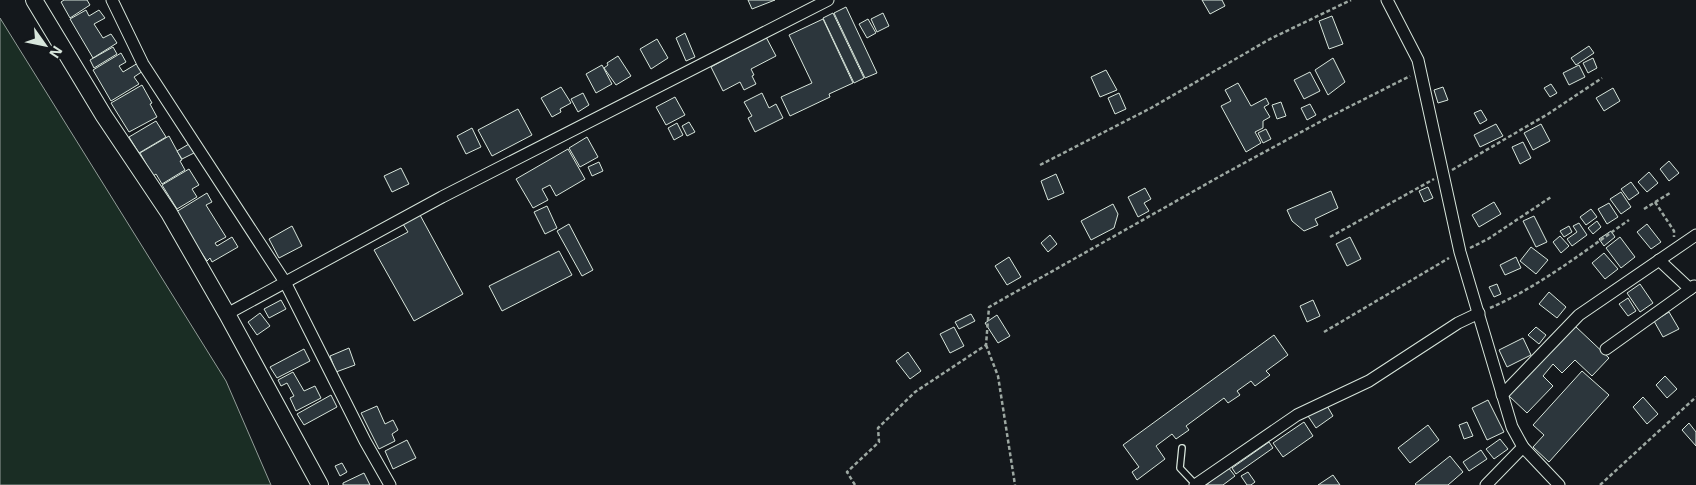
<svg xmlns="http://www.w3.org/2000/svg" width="1696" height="485" font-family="'Open Sans',sans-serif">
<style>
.green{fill:#1a2d24;stroke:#939e99}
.building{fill:#2c363c;stroke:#d8e6dc}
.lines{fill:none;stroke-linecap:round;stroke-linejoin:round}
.service-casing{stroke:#d8e6dc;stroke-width:8}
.minor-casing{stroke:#d8e6dc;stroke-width:13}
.secondary-casing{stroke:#d8e6dc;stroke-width:18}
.path{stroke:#9da8a2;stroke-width:2.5;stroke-dasharray:4 2.5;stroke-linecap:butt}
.service{stroke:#14181c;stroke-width:5.5}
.minor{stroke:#14181c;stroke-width:11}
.secondary{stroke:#14181c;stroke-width:16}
</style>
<rect width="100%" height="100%" fill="#14181c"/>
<polygon class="green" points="0,18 226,381 271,485 0,485"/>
<g class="building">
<polygon points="64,0 87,0 90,5 70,18 61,2"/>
<polygon points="748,0 775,0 752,9"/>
<polygon points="1202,0 1222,0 1225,6 1210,14"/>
<polygon points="846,7 877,73 865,78 834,13"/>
<polygon points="86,10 89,16 99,10 105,18 94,24 103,38 111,34 117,43 93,58 70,19"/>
<polygon points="833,13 864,78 854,83 823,18"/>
<polygon points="883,13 889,26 877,32 871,19"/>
<polygon points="1332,16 1343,44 1329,49 1319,21"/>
<polygon points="823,19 853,83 829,94 830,97 790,116 781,97 812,83 789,35"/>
<polygon points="868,19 876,33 867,38 859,24"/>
<polygon points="685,33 695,57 686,61 676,38"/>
<polygon points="766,37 776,56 751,69 754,75 752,76 756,84 744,90 740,82 723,91 711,67"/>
<polygon points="657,39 668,58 651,69 640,49"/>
<polygon points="1589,46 1594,53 1576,65 1571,58"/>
<polygon points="113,47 117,54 94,68 90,60"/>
<polygon points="121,53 126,62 119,66 123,72 138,63 143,71 134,77 139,84 111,101 93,70"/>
<polygon points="618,56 631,76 616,85 604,68 608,65 607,63"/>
<polygon points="1333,58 1345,82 1328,95 1315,70"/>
<polygon points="1593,58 1597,68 1588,73 1583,63"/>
<polygon points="602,65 612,84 596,93 586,74"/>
<polygon points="1579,65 1585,77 1569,85 1563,73"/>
<polygon points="1106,70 1117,90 1100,97 1091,77"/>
<polygon points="1310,72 1320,91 1304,99 1294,80"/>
<polygon points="1238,83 1251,106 1266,98 1269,104 1264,107 1270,117 1263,121 1263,128 1255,132 1261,143 1246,152 1221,106 1231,101 1225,90"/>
<polygon points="1551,84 1557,93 1550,97 1544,88"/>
<polygon points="142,85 152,103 150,104 157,117 129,132 111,103"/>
<polygon points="561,87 571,103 560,109 561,112 552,117 541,98"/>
<polygon points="1443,87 1448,100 1438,103 1434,90"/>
<polygon points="1613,88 1620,101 1604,111 1596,98"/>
<polygon points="583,93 589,105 578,112 571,99"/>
<polygon points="762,93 769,108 776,104 783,118 755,132 748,118 752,116 744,102"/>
<polygon points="1119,93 1126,109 1115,114 1108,98"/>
<polygon points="675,97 685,115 666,125 656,107"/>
<polygon points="1281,102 1286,116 1277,119 1272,105"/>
<polygon points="1310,104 1316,115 1307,120 1301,108"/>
<polygon points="518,109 532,135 492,156 478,130"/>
<polygon points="1481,110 1487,120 1480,124 1474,113"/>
<polygon points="156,121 166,137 139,153 129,137"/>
<polygon points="689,122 695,132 687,136 682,126"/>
<polygon points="677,123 683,135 674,140 668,128"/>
<polygon points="1496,124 1503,136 1480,147 1474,135"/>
<polygon points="1541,124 1550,141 1533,150 1524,133"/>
<polygon points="472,128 481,147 466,154 457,136"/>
<polygon points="1266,129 1271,139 1263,143 1258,133"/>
<polygon points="169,136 182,160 180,161 185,170 162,184 156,174 153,176 140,153"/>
<polygon points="587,137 598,157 580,167 569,148"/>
<polygon points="1523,142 1531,158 1520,164 1512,147"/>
<polygon points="189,144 194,153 182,159 177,151"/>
<polygon points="568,149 585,179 556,196 550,185 542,189 548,200 533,208 516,179"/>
<polygon points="1669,161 1679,173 1669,181 1660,169"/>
<polygon points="599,162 603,171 592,176 588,167"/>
<polygon points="401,168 409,184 392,192 384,176"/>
<polygon points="189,169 199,185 192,189 197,197 177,209 162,185"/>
<polygon points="1649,172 1658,183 1647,192 1638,182"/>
<polygon points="1056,174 1064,193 1048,200 1041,181"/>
<polygon points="1631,182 1639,193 1629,200 1621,189"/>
<polygon points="1428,187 1433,198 1424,202 1419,191"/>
<polygon points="1145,188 1151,199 1144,203 1149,211 1138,217 1128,197"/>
<polygon points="1331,191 1338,208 1315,219 1318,225 1304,231 1292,221 1287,210"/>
<polygon points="1621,192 1631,207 1621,214 1610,199"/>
<polygon points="207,193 212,202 206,205 226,237 215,243 217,246 232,237 238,247 212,262 210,258 207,261 201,252 200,253 176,212"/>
<polygon points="1494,202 1501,214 1479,227 1472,215"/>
<polygon points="1609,203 1618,217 1607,224 1598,209"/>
<polygon points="1113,204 1118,214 1114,228 1091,240 1081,221"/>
<polygon points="547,206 557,228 545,234 534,212"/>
<polygon points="1591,209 1597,217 1586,225 1580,217"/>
<polygon points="420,215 463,294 414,321 374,250 408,232 403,224"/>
<polygon points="1534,216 1547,242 1536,247 1523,221"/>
<polygon points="1597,221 1601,227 1593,234 1588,228"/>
<polygon points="1579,223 1587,235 1572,246 1567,239 1577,232 1573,226"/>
<polygon points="569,224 593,270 582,276 557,231"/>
<polygon points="1647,224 1661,242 1651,249 1637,232"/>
<polygon points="292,226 302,246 279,258 269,239"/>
<polygon points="1569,226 1572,232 1564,237 1560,231"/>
<polygon points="1611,231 1615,237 1604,246 1599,239"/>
<polygon points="1050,235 1057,244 1048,252 1041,243"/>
<polygon points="1560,236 1569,246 1561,253 1553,242"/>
<polygon points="1350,237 1361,259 1347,266 1336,244"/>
<polygon points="1620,237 1635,257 1621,268 1606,248"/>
<polygon points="1531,247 1548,260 1536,274 1520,261"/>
<polygon points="559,251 572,275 502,311 489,286"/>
<polygon points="1604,253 1618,269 1605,279 1592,263"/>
<polygon points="1009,257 1021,277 1007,285 995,266"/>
<polygon points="1516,257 1521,268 1505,275 1500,265"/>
<polygon points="1497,284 1501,294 1494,297 1489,287"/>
<polygon points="1640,284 1653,303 1640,312 1627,293"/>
<polygon points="1549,292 1566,307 1557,318 1539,304"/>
<polygon points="1628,298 1636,311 1628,316 1619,304"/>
<polygon points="281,300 286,309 269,318 264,309"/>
<polygon points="1313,300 1320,316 1307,322 1300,306"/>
<polygon points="1669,312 1679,329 1663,337 1654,321"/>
<polygon points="260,313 270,326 257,335 248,322"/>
<polygon points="971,314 975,321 959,329 955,322"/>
<polygon points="997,315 1010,336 998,343 985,323"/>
<polygon points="1575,326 1609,358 1592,376 1575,360 1562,373 1553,364 1543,376 1553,386 1527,413 1509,396"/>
<polygon points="954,327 964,346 950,353 940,334"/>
<polygon points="1536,327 1546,335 1539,344 1528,335"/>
<polygon points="1274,335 1288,355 1266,371 1270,375 1255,386 1251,381 1237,391 1240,395 1228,403 1224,398 1186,426 1189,430 1176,439 1172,434 1156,446 1165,459 1137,480 1132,472 1139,467 1123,445"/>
<polygon points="1523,338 1531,355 1507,367 1499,350"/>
<polygon points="349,348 355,365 336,372 330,356"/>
<polygon points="304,349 310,361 277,378 270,367"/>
<polygon points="908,352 921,371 910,379 896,361"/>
<polygon points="1582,371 1609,395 1549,462 1533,447 1544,435 1533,425"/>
<polygon points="293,372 304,391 315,386 321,398 296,411 290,398 294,396 287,383 281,386 278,380"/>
<polygon points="1665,376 1677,389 1667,398 1656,385"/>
<polygon points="331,395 337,407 304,425 297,414"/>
<polygon points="1643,397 1658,414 1647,424 1633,407"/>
<polygon points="1488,400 1504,432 1487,440 1472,408"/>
<polygon points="1326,404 1333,416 1316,428 1308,416"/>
<polygon points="377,406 385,424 393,420 398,430 392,434 395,441 379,449 361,413"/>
<polygon points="1304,422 1313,436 1283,457 1273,443"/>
<polygon points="1467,422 1473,436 1464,439 1459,425"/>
<polygon points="1689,423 1696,432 1696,446 1682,430"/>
<polygon points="1428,425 1439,440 1410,463 1398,448"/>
<polygon points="1500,439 1508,449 1494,459 1486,449"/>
<polygon points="407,440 416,458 393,469 385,451"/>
<polygon points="1269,442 1273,448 1236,474 1232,468"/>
<polygon points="1481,450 1487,459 1469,471 1463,462"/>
<polygon points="1450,456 1463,472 1448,485 1416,485 1415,484"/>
<polygon points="342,463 347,472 340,476 335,466"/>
<polygon points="1228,467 1235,476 1223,485 1206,485"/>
<polygon points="1248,472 1255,482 1251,485 1247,485 1241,476"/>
<polygon points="364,473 370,485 343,485 343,483"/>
<polygon points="1333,475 1340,485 1318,485"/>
</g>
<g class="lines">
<g class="service-casing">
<polyline id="service" points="1182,448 1180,468 1196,485"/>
</g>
<g class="minor-casing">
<g id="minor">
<polyline points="112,0 143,64 285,282 365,441 390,485"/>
<polyline points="1387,0 1418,60 1460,252 1512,427 1523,447 1559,485"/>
<polyline points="1659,260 1690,289 1694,286"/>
<polyline points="227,314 442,197 828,0"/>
<polyline points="1606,349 1690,289"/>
<polyline points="1502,395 1579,315 1696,235"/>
<polyline points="1195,485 1297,415 1369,381 1458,323 1479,313"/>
<polyline points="1486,485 1523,447"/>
</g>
</g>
<g class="secondary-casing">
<polyline id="secondary" points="34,0 104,116 169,213 227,314 320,485"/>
</g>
<g class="path">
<polyline points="1040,165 1151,108 1270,39 1351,0"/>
<polyline points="1452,170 1548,114 1602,78"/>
<polyline points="1655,202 1674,231 1674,237"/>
<polyline points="1644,209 1670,193"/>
<polyline points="1330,237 1434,179"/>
<polyline points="1470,248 1488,239 1551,197"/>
<path d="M1490,308C1540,286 1583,252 1629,220"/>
<polyline points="1324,332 1449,258"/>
<polyline points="986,345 998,376 1015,485"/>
<polyline points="855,485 847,472 879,442 878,428 915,392 986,345 989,307 1224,174 1327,118 1410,76"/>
<polyline points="1600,485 1696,397"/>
</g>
<use href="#service" class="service"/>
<use href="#minor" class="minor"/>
<use href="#secondary" class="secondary"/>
</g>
<g transform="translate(45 45) rotate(123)" stroke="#14181c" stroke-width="4" paint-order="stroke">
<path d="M0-4L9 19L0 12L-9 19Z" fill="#d8e6dc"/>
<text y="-8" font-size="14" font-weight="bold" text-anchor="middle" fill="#d8e6dc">N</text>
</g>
</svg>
